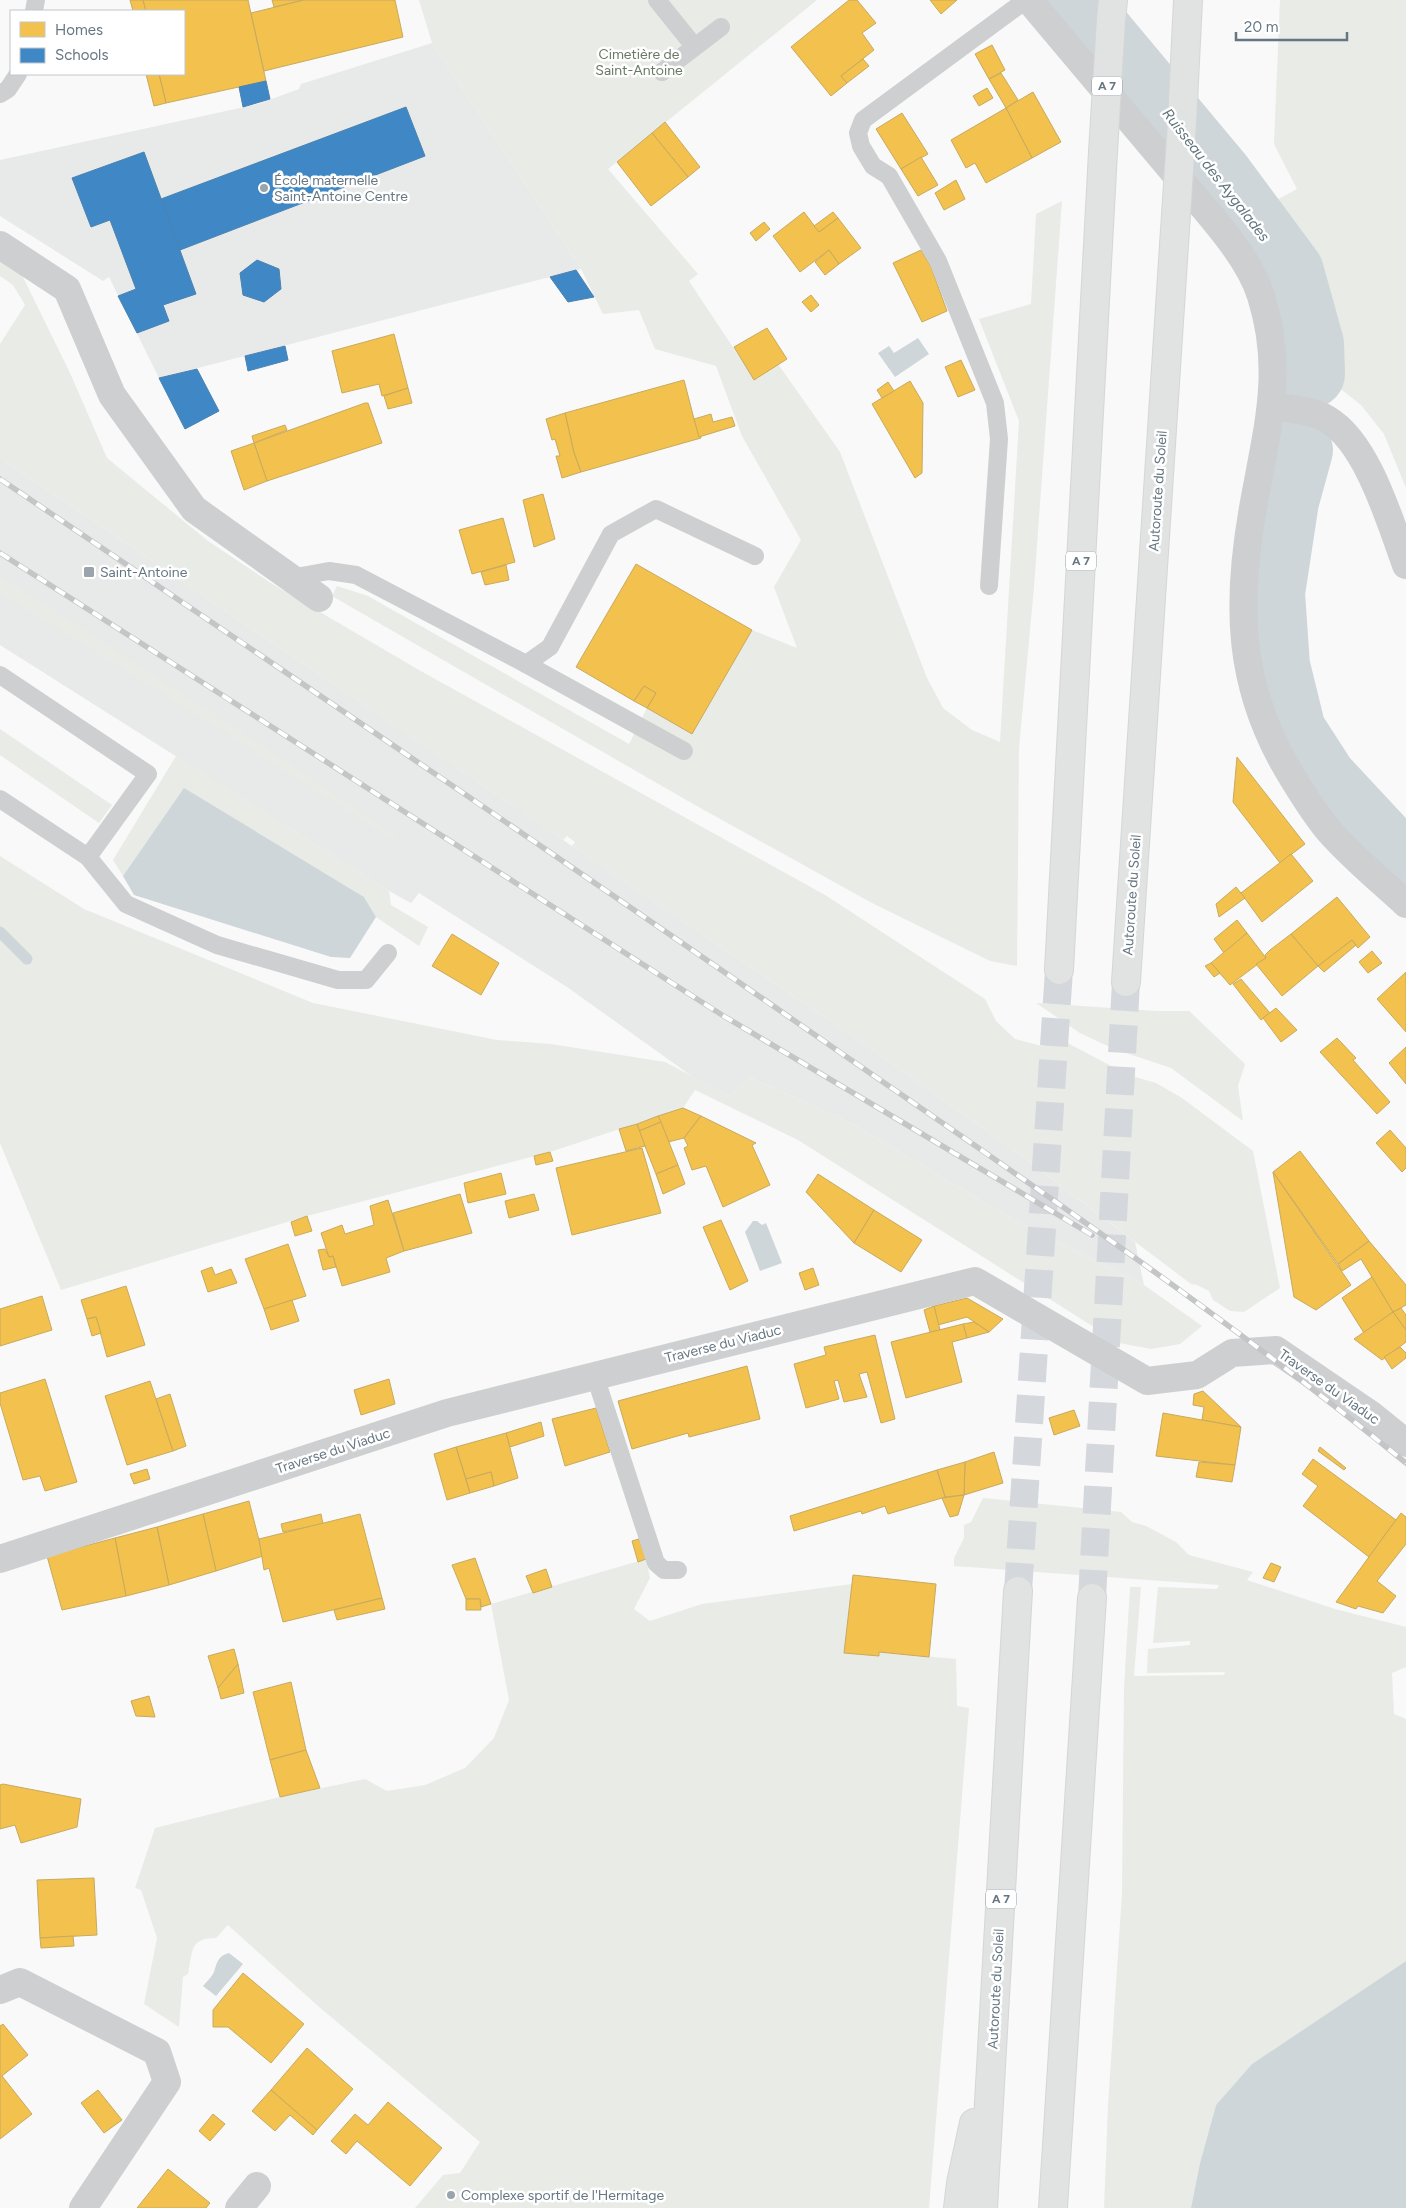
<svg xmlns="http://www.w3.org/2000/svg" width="1406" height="2208" font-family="Figtree,sans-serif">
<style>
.built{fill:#e8e9e9}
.green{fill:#e8ebe6}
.water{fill:#ced6d9}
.homes{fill:#f2c14e;stroke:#c8aa5e}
.schools{fill:#3f88c5;stroke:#4a83b1}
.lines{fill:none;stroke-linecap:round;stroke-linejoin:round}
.stream{stroke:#ced6d9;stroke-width:11}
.river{stroke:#ced6d9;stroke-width:68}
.motorway-tunnel{stroke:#d4d8dc;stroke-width:28;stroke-dasharray:28 14;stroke-linecap:butt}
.motorway-casing{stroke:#d5d6d6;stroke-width:30}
.service{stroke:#cecfd0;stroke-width:18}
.minor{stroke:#cecfd0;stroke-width:28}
.motorway{stroke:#e1e2e2;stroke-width:28}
.rail-casing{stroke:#c3c5c6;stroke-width:5.5}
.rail{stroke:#fff;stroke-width:4;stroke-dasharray:11;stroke-linecap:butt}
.motorway-bridge-casing{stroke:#d5d6d6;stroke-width:30;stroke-linecap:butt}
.motorway-bridge{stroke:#e1e2e2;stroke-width:28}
.poi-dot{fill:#99a4ac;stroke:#fff;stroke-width:2}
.labels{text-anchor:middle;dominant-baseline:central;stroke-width:5;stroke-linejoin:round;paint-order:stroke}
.shield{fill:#fff;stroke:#939fa8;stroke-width:1}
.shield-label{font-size:12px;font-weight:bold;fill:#657683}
.park-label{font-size:14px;fill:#687a64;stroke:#fff}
.poi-label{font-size:14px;fill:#657683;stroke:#fff;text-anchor:start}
.street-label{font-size:14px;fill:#657683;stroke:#fff}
.water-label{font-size:15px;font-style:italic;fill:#60757c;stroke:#fff}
</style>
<rect width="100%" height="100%" fill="#f9f9f9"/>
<g class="built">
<polygon points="432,43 581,269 159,378 109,277 103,281 0,216 0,160 258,104 299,89 301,84"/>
<polygon points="0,458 858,1040 1011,1148 1135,1242 1144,1285 1016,1221 855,1125 750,1077 730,1096 693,1077 567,987 419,893 411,903 389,891 0,645"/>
</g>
<g class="green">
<polygon points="419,0 817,0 608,169 698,274 689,281 754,379 778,364 840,452 927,678 943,708 972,730 1000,742 1019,421 979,319 1031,304 1036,214 1062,201 1034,587 1019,748 1017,966 990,961 872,903 695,805 332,596 337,586 368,596 629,744 647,708 692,734 752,630 797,648 774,587 801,540 742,436 716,366 655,349 639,310 603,314 581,269 432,43"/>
<polygon points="1280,0 1406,0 1406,488 1384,434 1361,405 1328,379 1338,340 1328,293 1271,203 1297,189 1274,144"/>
<polygon points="0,261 22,275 70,373 107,458 208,541 274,585 419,670 825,895 985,999 996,1021 1015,1039 1042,1046 1064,1041 1128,1075 1156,1083 1182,1098 1253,1151 1280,1288 1244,1312 1230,1311 1213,1300 1209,1291 1197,1285 1191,1284 1011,1148 858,1040 572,846 575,842 567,836 563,840 0,458 0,344 25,305 13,285 0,276"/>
<polygon points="0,575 278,756 396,837 393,840 191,711 0,593"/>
<polygon points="0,729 112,805 99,823 0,755"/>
<polygon points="176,756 389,891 391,905 428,927 419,946 376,917 364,897 184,789 123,876 113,860"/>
<polygon points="0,856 84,909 313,1003 497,1040 551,1044 665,1062 730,1096 750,1077 855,1125 1016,1221 1144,1285 1202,1326 1180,1344 1151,1349 1119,1343 798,1140 695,1090 683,1108 550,1152 307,1216 61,1290 0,1143"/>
<polygon points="1036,1003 1157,1011 1189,1011 1245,1064 1238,1086 1243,1121 1171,1068 1114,1049 1080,1033"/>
<polygon points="983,1498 1121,1512 1132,1522 1146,1526 1176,1542 1189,1555 1253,1572 1247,1580 1335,1609 1406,1627 1406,1667 1392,1673 1394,1714 1406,1719 1406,1961 1252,2064 1216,2105 1200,2163 1191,2208 1104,2208 1108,2106 1122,1893 1124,1689 1130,1587 1141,1587 1134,1676 1224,1675 1225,1672 1147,1673 1148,1649 1190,1645 1190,1641 1153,1643 1158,1587 1217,1589 1219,1585 954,1566 954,1558 964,1538 964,1525 971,1522"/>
<path d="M646,1559L650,1578L634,1609L650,1621L702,1604L852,1584L879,1652L956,1659L957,1706L969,1708L929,2208H415L443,2175L460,2173L480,2142L318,2006L228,1925L216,1938C189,1938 193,1951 188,1974L183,1977L179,2027L144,2004L157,1938L141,1890L135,1888L155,1828L280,1797L365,1779L387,1791L425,1785L465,1768L494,1738L509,1700L491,1604Z"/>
</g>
<g class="water">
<polygon points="918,338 929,354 895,377 878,353 889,346 894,353"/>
<polygon points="184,788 364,897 376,917 350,958 331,957 134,895 123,876"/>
<polygon points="753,1221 757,1221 762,1225 766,1223 782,1263 760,1271 745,1232"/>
<path d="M229,1953L243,1964L216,1996L203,1986C207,1981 212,1977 214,1972C217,1962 218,1956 229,1953Z"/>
<polygon points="1406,1961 1406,2208 1191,2208 1200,2163 1216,2105 1252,2064"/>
</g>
<g class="homes">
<polygon points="130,0 143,0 146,11 133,11"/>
<polygon points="143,0 248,0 266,81 166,103 159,74 184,74 184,11 146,11"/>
<polygon points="272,0 304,0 274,7"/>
<polygon points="304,0 395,0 403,37 264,71 251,13"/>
<polygon points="849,0 857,0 876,23 862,33 874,50 841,76 847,83 831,96 791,47"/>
<polygon points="930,0 957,0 941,14"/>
<polygon points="992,45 1005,70 989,79 975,54"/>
<polygon points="863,59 869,66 847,83 841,76"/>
<polygon points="1001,73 1018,100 1006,108 989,79"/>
<polygon points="146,74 159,74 166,103 154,106"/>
<polygon points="987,88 993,98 979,106 973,96"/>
<polygon points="1033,92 1061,142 1032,158 1006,108"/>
<polygon points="1006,108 1032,158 986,183 975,163 966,168 951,140"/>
<polygon points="902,113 928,154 901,169 876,129"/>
<polygon points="665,122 700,167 688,177 652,133"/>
<polygon points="652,133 688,177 651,206 617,162"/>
<polygon points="921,157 938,185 918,196 901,169"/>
<polygon points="956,180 965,199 944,210 935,193"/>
<polygon points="804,212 819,232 838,218 861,248 839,264 829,250 800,272 773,236"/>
<polygon points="833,212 838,218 819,232 814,226"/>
<polygon points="764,222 770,229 756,241 750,233"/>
<polygon points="829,250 839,264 825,275 815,262"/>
<polygon points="921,250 931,267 947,311 922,322 893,263"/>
<polygon points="811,295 819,305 811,312 802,302"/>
<polygon points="767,328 787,359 754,380 734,347"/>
<polygon points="394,334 408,388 382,396 379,384 342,393 332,351"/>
<polygon points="961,360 975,390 958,397 945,367"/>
<polygon points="684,380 694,419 701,438 581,472 574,453 565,413"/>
<polygon points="910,381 923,403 922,473 915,478 872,404"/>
<polygon points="888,382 894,391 882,398 877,390"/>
<polygon points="408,388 412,403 388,409 384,396"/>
<polygon points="365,403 368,403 382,443 267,481 254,443"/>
<polygon points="565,413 574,453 581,472 562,478 556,456 560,456 555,439 552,440 546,419"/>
<polygon points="711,414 713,422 732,417 735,426 699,437 694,419"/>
<polygon points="285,425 287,430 254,443 252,436"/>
<polygon points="254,443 267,481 244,490 231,451"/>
<polygon points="543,494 555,539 534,547 523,500"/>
<polygon points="503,518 515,562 472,574 459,530"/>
<polygon points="636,564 752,630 692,734 647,708 656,693 644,686 634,701 576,667"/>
<polygon points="506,565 509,580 485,585 481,572"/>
<polygon points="644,686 656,693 647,708 634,701"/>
<polygon points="1237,757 1305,844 1280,863 1233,802"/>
<polygon points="1291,854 1313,881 1262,922 1241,893"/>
<polygon points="1236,887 1245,898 1219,917 1216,904"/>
<polygon points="1337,897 1370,937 1358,948 1352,940 1318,966 1291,934"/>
<polygon points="1237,920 1247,933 1224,953 1214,939"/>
<polygon points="1247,933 1266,958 1230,985 1211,963"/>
<polygon points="452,934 499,963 481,995 432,966"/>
<polygon points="1291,934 1318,966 1282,996 1256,964 1266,958 1265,955 1270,950"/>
<polygon points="1352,940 1356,945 1324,972 1318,966"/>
<polygon points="1372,951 1382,963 1368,973 1359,962"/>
<polygon points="1211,963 1220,973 1214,977 1205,966"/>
<polygon points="1406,972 1406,1032 1377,999"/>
<polygon points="1241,979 1270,1013 1261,1020 1233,984"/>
<polygon points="1276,1008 1297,1030 1281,1042 1263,1018"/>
<polygon points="1337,1038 1356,1058 1353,1060 1390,1102 1377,1114 1320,1052"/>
<polygon points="1406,1047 1406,1084 1389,1063"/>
<polygon points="683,1108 701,1116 684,1138 668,1142 658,1116"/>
<polygon points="658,1116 661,1122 639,1131 637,1124"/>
<polygon points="701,1116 756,1143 752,1145 770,1185 723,1207 706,1166 692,1170 684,1148 688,1146 684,1138"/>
<polygon points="661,1122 678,1165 656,1174 639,1131"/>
<polygon points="637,1124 645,1146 626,1151 619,1129"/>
<polygon points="1390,1130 1406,1148 1406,1168 1402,1172 1376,1143"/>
<polygon points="642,1148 661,1213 572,1235 556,1168"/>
<polygon points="1300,1151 1369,1241 1338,1264 1273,1172"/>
<polygon points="550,1152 553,1161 536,1165 534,1156"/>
<polygon points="678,1165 685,1184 663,1194 656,1174"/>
<polygon points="1273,1172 1351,1285 1316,1310 1294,1297"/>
<polygon points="501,1173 506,1194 468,1203 464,1183"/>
<polygon points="818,1174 874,1210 854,1243 806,1192"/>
<polygon points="460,1194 472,1233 404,1251 393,1213"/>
<polygon points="534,1194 539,1210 509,1218 505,1201"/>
<polygon points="388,1200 404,1251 386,1258 390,1272 342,1286 333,1256 329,1257 321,1233 342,1225 345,1234 374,1225 370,1206"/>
<polygon points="874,1210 922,1240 901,1272 854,1243"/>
<polygon points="307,1216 312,1231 295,1236 291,1222"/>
<polygon points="721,1220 748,1281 730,1290 703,1227"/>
<polygon points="1369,1241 1406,1285 1406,1305 1393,1312 1361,1259 1342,1271 1338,1264"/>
<polygon points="288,1244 306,1296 264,1309 245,1259"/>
<polygon points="325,1249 329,1257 333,1256 336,1267 323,1270 318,1250"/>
<polygon points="212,1267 215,1275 231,1269 237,1283 208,1292 201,1271"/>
<polygon points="813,1268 819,1285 805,1290 799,1273"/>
<polygon points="1372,1277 1393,1312 1364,1333 1342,1298"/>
<polygon points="126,1286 145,1345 107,1357 96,1317 87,1319 81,1300"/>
<polygon points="42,1296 52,1330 0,1346 0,1309"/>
<polygon points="967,1298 1003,1319 989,1332 967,1317 938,1325 934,1306"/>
<polygon points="292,1300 299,1321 271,1330 264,1309"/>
<polygon points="934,1306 940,1330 930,1332 924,1310"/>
<polygon points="1401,1308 1406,1315 1406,1330 1393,1312"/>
<polygon points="1393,1312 1406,1330 1406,1342 1382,1360 1354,1339"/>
<polygon points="96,1317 101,1333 92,1336 87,1319"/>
<polygon points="974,1322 989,1332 967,1338 963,1324"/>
<polygon points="963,1324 967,1338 952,1342 962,1382 906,1398 891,1342"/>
<polygon points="875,1335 895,1419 881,1423 867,1372 859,1374 867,1397 844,1402 838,1380 834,1381 839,1399 806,1408 794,1364 826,1355 824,1347"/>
<polygon points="1400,1347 1406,1353 1406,1358 1392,1369 1384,1357"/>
<polygon points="747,1366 760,1419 689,1437 688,1433 632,1449 618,1401"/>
<polygon points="45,1379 77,1482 45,1491 40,1476 23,1480 0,1403 0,1393"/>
<polygon points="389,1379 395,1404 361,1415 354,1390"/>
<polygon points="150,1381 173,1451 127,1465 105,1396"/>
<polygon points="1203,1391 1221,1408 1241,1427 1202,1420 1204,1407 1193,1405 1194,1394"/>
<polygon points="170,1394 186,1446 173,1451 156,1399"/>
<polygon points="596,1408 610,1452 565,1466 552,1419"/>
<polygon points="1074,1410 1080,1426 1054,1435 1049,1418"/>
<polygon points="1163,1413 1241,1427 1235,1465 1156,1456"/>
<polygon points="541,1422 544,1436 510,1447 506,1433"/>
<polygon points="506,1433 518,1478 494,1486 491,1472 466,1479 456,1447"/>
<polygon points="456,1447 470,1493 447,1500 434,1454"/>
<polygon points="1320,1447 1346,1468 1344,1470 1318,1451"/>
<polygon points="994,1452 1003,1483 964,1495 965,1462"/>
<polygon points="1313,1459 1396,1520 1369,1557 1303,1506 1318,1486 1302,1474"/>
<polygon points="965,1462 964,1495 945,1497 937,1470"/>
<polygon points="1199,1462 1235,1465 1232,1482 1196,1477"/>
<polygon points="147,1469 150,1479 134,1484 130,1474"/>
<polygon points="937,1470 945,1497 942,1498 888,1514 885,1506 862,1514 861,1511 794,1531 790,1516"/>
<polygon points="491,1472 494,1486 470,1493 466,1479"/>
<polygon points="964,1495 958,1515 950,1517 942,1498"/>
<polygon points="249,1501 263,1556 216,1571 203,1514"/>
<polygon points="1401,1513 1406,1517 1406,1544 1377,1581 1396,1596 1383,1613 1358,1606 1356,1609 1336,1602"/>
<polygon points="203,1514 216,1571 169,1585 157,1527"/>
<polygon points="321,1514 323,1524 283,1532 281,1524"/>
<polygon points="360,1514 382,1598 283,1622 269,1568 264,1570 259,1539"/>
<polygon points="157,1527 169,1585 126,1596 115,1538"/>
<polygon points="115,1538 126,1596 62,1610 47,1556"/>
<polygon points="639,1539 646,1559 638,1562 632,1541"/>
<polygon points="475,1558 491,1604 481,1607 480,1599 466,1599 452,1565"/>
<polygon points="1271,1563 1281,1567 1274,1582 1263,1578"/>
<polygon points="546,1569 552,1587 533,1593 526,1576"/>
<polygon points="853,1575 936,1584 929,1657 879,1652 879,1656 844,1653"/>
<polygon points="382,1598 385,1609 337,1620 334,1610"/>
<polygon points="466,1599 480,1599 481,1610 466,1610"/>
<polygon points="234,1649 238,1664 218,1688 208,1656"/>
<polygon points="238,1664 244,1693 221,1699 218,1688"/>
<polygon points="291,1682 306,1750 270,1760 253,1692"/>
<polygon points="149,1696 155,1717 136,1716 131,1701"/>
<polygon points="306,1750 320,1788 280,1797 270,1760"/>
<polygon points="3,1784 81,1799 77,1827 21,1843 15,1825 0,1829 0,1785"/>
<polygon points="94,1878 97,1935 40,1938 37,1880"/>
<polygon points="73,1936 74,1946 41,1948 40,1938"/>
<polygon points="243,1973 304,2024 271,2063 228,2027 213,2027 213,2010"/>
<polygon points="3,2024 28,2055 2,2076 32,2114 0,2139 0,2026"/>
<polygon points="307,2048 353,2089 317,2130 271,2090"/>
<polygon points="98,2090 122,2120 104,2133 81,2103"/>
<polygon points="271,2090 317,2130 313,2135 290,2115 275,2131 252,2111"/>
<polygon points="388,2102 442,2148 410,2186 357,2141 346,2154 331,2141 355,2114 368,2125"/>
<polygon points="213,2114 225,2124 210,2141 199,2131"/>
<polygon points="168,2169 210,2203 206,2208 137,2208"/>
</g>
<g class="schools">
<polygon points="266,81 270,99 243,107 239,87"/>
<polygon points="406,107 425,156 180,250 161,199"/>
<polygon points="144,152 196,294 163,305 169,321 137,333 118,296 136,289 110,220 91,227 72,178"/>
<polygon points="257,260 279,269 281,289 264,302 243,295 240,273"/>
<polygon points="576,270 594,297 568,302 550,277"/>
<polygon points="285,346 288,360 248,371 245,356"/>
<polygon points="197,369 219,411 185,429 159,378"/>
</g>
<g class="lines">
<polyline class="stream" points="0,932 27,959"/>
<g class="river">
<polyline points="1072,0 1219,176 1290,272 1310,344 1311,374"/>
<polyline points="1299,450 1285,501 1271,593 1276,666 1292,731 1323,779 1406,868"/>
</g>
<g class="motorway-tunnel">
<polyline points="1018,1591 1059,970"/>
<polyline points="1092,1598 1126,982"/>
</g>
<g class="motorway-casing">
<g id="motorway">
<polyline points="1111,20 1113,0"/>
<polyline points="1182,123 1188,0"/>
<polyline points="1059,970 1103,152"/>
<polyline points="1126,982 1174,245"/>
<polyline points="958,2208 961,2183 974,2123"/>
<polyline points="983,2208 1018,1591"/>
<polyline points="1053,2208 1092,1598"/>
</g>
</g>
<g class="service">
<polyline points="657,0 694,46"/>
<polyline points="34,11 36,0"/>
<polyline points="662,72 721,27"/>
<polyline points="0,94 8,89 18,74"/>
<polyline points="290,578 329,571 356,575 526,664 550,647 611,534 656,509 755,556"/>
<polyline points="989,586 999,439 995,403 938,261 889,176 873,166 861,146 858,133 863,120 1026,0"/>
<polyline points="526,664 684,751"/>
<polyline points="0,675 148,774 88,857 0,799"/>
<polyline points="88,857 126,904 217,945 338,980 366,980 388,953"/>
<polyline points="595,1376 656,1563 664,1570 678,1570"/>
</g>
<g class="minor">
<path d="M1029,0C1078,59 1128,117 1177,176C1205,210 1248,254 1261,296C1284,369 1268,425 1255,497C1235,602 1236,688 1294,780C1305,798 1316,816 1330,832C1353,858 1380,880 1406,904"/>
<polyline points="0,245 67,289 112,395 194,509 319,598"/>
<path d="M1272,406C1289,409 1313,410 1327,419C1368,443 1390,522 1406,565"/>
<polyline points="0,1559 447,1413 975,1281 1147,1381 1197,1375 1232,1353 1276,1350 1370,1414 1406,1443"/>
<polyline points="0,1990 20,1982 157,2052 167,2082 83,2208"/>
<polyline points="239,2208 257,2186"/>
</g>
<use href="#motorway" class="motorway"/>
<g class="rail-casing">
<g id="rail">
<path d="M0,479C281,669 562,859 841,1053C1032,1185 1225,1316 1406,1463"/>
<polyline points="0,553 722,1015 1092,1235"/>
</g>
</g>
<use href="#rail" class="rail"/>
<g class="motorway-bridge-casing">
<g id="motorway-bridge">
<polyline points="1103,152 1111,20"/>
<polyline points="1174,245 1182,123"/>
</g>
</g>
<use href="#motorway-bridge" class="motorway-bridge"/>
</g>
<g class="poi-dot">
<circle cx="264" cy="188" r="5"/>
<rect x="83" y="566" width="12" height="12" rx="2.5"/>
<circle cx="451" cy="2195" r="5"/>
</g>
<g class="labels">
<g class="shield">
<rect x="1092" y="76.5" width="30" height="19" rx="4"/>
<rect x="1066" y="551.5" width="30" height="19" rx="4"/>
<rect x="986" y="1889.5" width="30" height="19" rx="4"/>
</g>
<g class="shield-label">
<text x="1107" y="86">A 7</text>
<text x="1081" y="561">A 7</text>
<text x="1001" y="1899">A 7</text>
</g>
<g class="park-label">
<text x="639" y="54">Cimetière de<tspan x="639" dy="16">Saint-Antoine</tspan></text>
</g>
<g class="poi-label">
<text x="274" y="180">École maternelle<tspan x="274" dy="16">Saint-Antoine Centre</tspan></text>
<text x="100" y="572">Saint-Antoine</text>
<text x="461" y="2195">Complexe sportif de l'Hermitage</text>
</g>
<g class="street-label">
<text transform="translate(1158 491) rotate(-86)">Autoroute du Soleil</text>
<text transform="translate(1132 895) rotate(-86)">Autoroute du Soleil</text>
<text transform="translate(723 1344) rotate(-14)">Traverse du Viaduc</text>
<text transform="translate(1329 1387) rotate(35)">Traverse du Viaduc</text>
<text transform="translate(333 1451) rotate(-18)">Traverse du Viaduc</text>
<text transform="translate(996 1989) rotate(-87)">Autoroute du Soleil</text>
</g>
<g class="water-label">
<text transform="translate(1216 175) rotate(52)">Ruisseau des Aygalades</text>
</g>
</g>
<rect x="10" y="10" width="175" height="65" fill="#ffffff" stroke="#c1c8cd"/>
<rect x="20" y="22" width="25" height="15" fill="#f2c14e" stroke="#c1c8cd"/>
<text x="55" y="35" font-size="15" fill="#657683">Homes</text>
<rect x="20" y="48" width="25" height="15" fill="#3f88c5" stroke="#c1c8cd"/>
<text x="55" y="60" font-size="15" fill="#657683">Schools</text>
<path d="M1236 32v8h111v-8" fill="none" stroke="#657683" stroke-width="2.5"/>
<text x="1244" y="32" font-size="15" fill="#657683" stroke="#ffffff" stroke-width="4" paint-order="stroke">20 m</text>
</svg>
